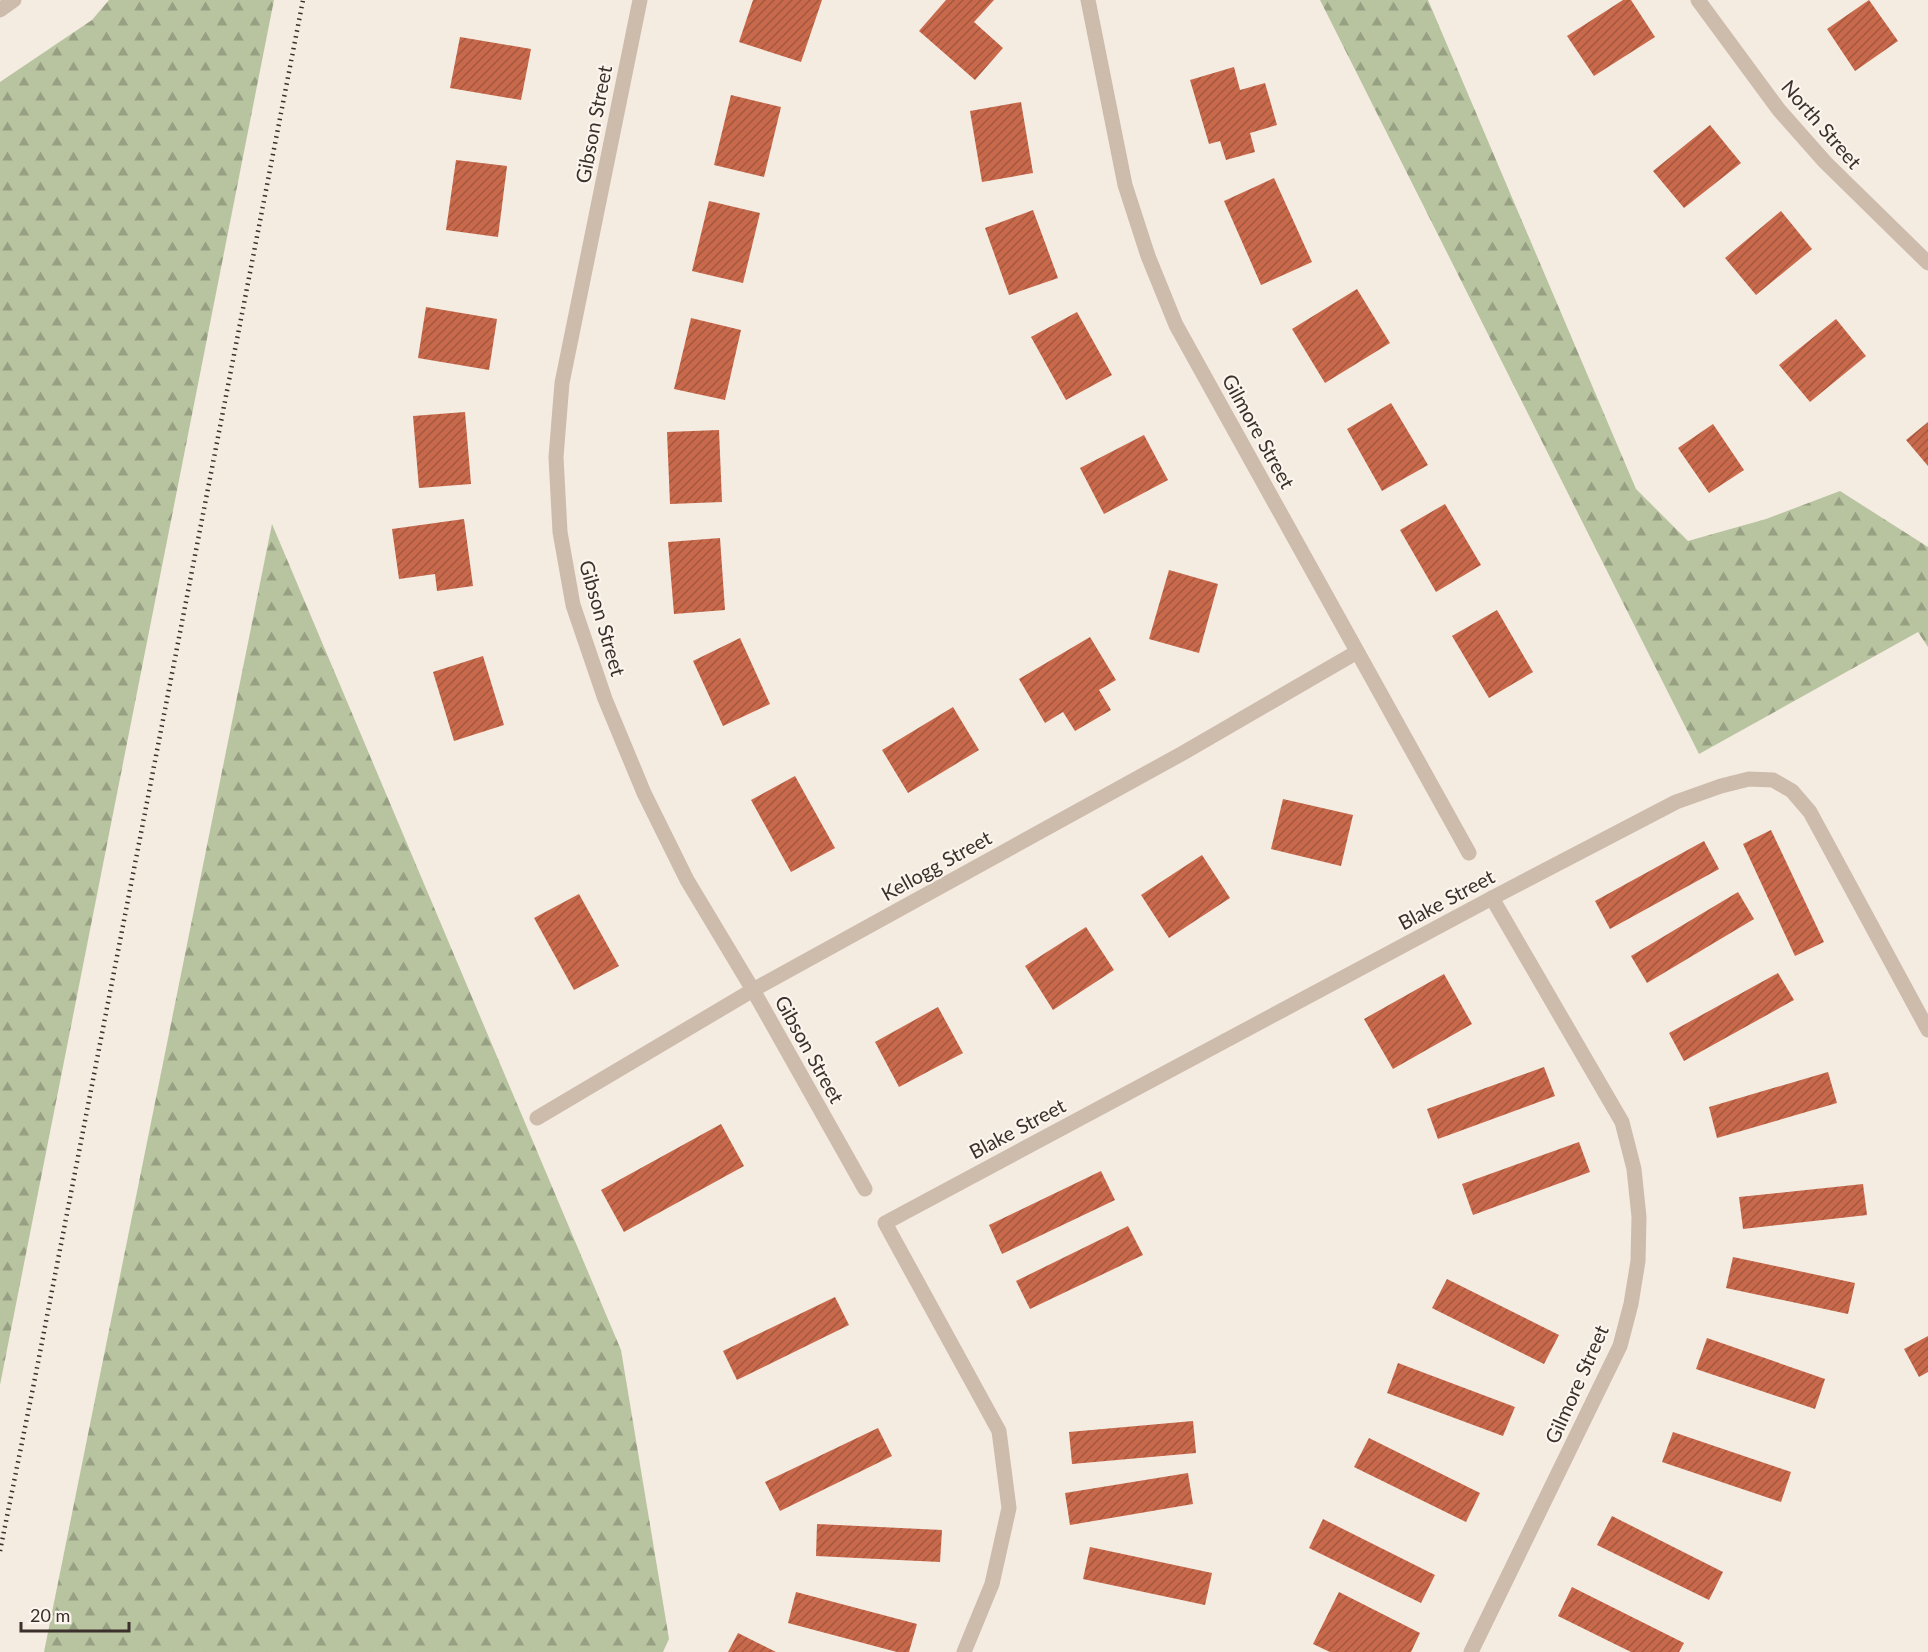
<svg xmlns="http://www.w3.org/2000/svg" width="1928" height="1652" font-family="Lato,sans-serif">
<style>
.forest{fill:url(#forest-firs)}
.building{fill:url(#building-hatch)}
.lines{fill:none;stroke-linecap:round;stroke-linejoin:round}
.minor{stroke:#cdbbac;stroke-width:15}
.rail{stroke:#3b302b;stroke-width:4.5;stroke-dasharray:1.5 4.5;stroke-linecap:butt}
.labels{text-anchor:middle;dominant-baseline:central;stroke-width:4.5;stroke-linejoin:round;paint-order:stroke}
.street-label{font-size:20px;fill:#3b302b;stroke:#fbf5ee}
</style>
<defs>
<pattern id="forest-firs" width="22" height="20" patternUnits="userSpaceOnUse" patternTransform="scale(1.5)"><rect width="22" height="20" fill="#b8c4a0"/><path d="M5 1l3.5 6h-7zM16 11l3.5 6h-7z" fill="#97a083"/></pattern>
<pattern id="building-hatch" width="6" height="6" patternUnits="userSpaceOnUse" patternTransform="scale(1.5)"><rect width="6" height="6" fill="#c8694b"/><path d="M-1 1l2-2M0 6l6-6M5 7l2-2" fill="none" stroke="#a4573f"/></pattern>
</defs>
<rect width="100%" height="100%" fill="#f4ebe1"/>
<g class="forest">
<polygon points="109,0 274,0 0,1385 0,82 92,20"/>
<polygon points="1320,0 1428,0 1636,489 1688,541 1766,519 1840,491 1928,547 1928,647 1918,632 1699,754"/>
<polygon points="272,524 621,1350 669,1639 663,1652 44,1652"/>
</g>
<g class="building">
<polygon points="753,0 822,0 801,62 739,42"/>
<polygon points="946,0 994,0 974,22 1003,48 975,80 919,31"/>
<polygon points="1623,0 1631,0 1655,37 1594,76 1567,36"/>
<polygon points="1869,0 1898,41 1855,71 1827,29"/>
<polygon points="460,37 531,49 521,100 450,88"/>
<polygon points="1234,67 1240,90 1265,83 1277,125 1250,133 1255,152 1226,160 1220,141 1209,144 1190,80"/>
<polygon points="731,95 781,107 764,177 714,165"/>
<polygon points="1021,102 1033,173 982,182 970,111"/>
<polygon points="1710,125 1741,163 1684,208 1653,171"/>
<polygon points="456,160 507,166 498,237 446,230"/>
<polygon points="1274,178 1312,262 1261,285 1224,201"/>
<polygon points="709,201 760,213 743,283 692,271"/>
<polygon points="1033,210 1058,278 1009,295 985,228"/>
<polygon points="1781,211 1812,249 1756,295 1725,258"/>
<polygon points="1357,289 1390,343 1325,383 1292,329"/>
<polygon points="426,307 497,319 489,370 418,358"/>
<polygon points="1077,312 1112,375 1066,400 1031,337"/>
<polygon points="691,318 741,330 725,400 674,389"/>
<polygon points="1836,319 1866,356 1810,402 1779,365"/>
<polygon points="1391,403 1428,465 1382,491 1347,429"/>
<polygon points="465,412 471,484 419,488 413,416"/>
<polygon points="1928,422 1928,466 1906,440"/>
<polygon points="1713,424 1744,470 1709,493 1678,448"/>
<polygon points="719,430 722,502 670,504 667,432"/>
<polygon points="1144,435 1168,480 1104,514 1080,468"/>
<polygon points="1445,504 1481,565 1436,592 1400,530"/>
<polygon points="464,519 473,586 437,591 435,574 399,579 392,529"/>
<polygon points="720,538 725,610 674,614 668,542"/>
<polygon points="1169,570 1218,584 1199,653 1149,639"/>
<polygon points="1497,610 1533,672 1489,698 1452,636"/>
<polygon points="1090,637 1116,680 1099,690 1111,710 1075,731 1063,712 1045,723 1019,679"/>
<polygon points="740,638 770,704 723,726 693,661"/>
<polygon points="483,656 504,725 454,741 433,672"/>
<polygon points="953,707 979,750 908,793 882,750"/>
<polygon points="795,776 835,848 791,872 751,800"/>
<polygon points="1283,799 1353,815 1341,866 1271,849"/>
<polygon points="1771,830 1824,942 1795,956 1743,844"/>
<polygon points="1704,841 1719,869 1610,929 1595,901"/>
<polygon points="1202,855 1230,898 1169,938 1141,895"/>
<polygon points="1738,892 1754,919 1647,983 1631,956"/>
<polygon points="579,894 619,966 574,990 534,918"/>
<polygon points="1086,927 1114,970 1053,1010 1025,966"/>
<polygon points="1778,973 1794,1000 1684,1061 1669,1033"/>
<polygon points="1444,974 1472,1024 1393,1069 1364,1019"/>
<polygon points="938,1007 963,1053 899,1087 875,1042"/>
<polygon points="1544,1067 1555,1096 1438,1139 1427,1109"/>
<polygon points="1828,1072 1837,1103 1717,1138 1709,1107"/>
<polygon points="721,1124 744,1166 624,1232 601,1190"/>
<polygon points="1579,1142 1590,1172 1473,1215 1462,1184"/>
<polygon points="1101,1171 1115,1200 1002,1254 989,1225"/>
<polygon points="1863,1184 1867,1215 1743,1229 1739,1197"/>
<polygon points="1128,1226 1143,1255 1030,1309 1016,1281"/>
<polygon points="1733,1257 1855,1283 1848,1314 1726,1288"/>
<polygon points="1447,1279 1559,1335 1544,1364 1432,1308"/>
<polygon points="835,1297 849,1325 737,1380 723,1351"/>
<polygon points="1928,1336 1928,1372 1919,1377 1904,1349"/>
<polygon points="1707,1338 1825,1379 1815,1409 1696,1369"/>
<polygon points="1398,1363 1515,1407 1503,1436 1387,1393"/>
<polygon points="1193,1421 1196,1453 1072,1464 1069,1432"/>
<polygon points="878,1428 892,1456 780,1511 765,1482"/>
<polygon points="1673,1432 1791,1472 1781,1502 1662,1462"/>
<polygon points="1369,1438 1480,1493 1466,1522 1354,1467"/>
<polygon points="1188,1473 1193,1504 1070,1525 1065,1493"/>
<polygon points="1612,1516 1723,1572 1709,1600 1597,1545"/>
<polygon points="1323,1519 1435,1575 1421,1603 1309,1548"/>
<polygon points="817,1524 942,1530 940,1562 816,1556"/>
<polygon points="1090,1547 1212,1573 1205,1605 1083,1579"/>
<polygon points="1572,1587 1684,1643 1679,1652 1631,1652 1558,1616"/>
<polygon points="796,1592 917,1624 909,1652 897,1652 788,1623"/>
<polygon points="1339,1592 1420,1633 1411,1652 1330,1652 1313,1644"/>
<polygon points="738,1633 776,1652 728,1652"/>
</g>
<g class="lines">
<g class="minor">
<polyline points="640,0 562,383 556,457 560,532 573,605 605,699 644,793 687,880 753,990 865,1189"/>
<polyline points="1088,0 1125,185 1148,256 1176,325 1469,853"/>
<polyline points="1698,0 1779,110 1825,162 1928,263"/>
<polyline points="0,10 14,0"/>
<polyline points="537,1118 753,990 1183,753 1357,652"/>
<polyline points="964,1652 992,1584 1009,1508 999,1431 885,1223 1492,898 1676,802 1721,786 1749,779 1773,780 1792,791 1810,812 1928,1030"/>
<polyline points="1471,1652 1620,1346 1631,1304 1638,1261 1639,1217 1634,1169 1622,1122 1492,898"/>
</g>
<polyline class="rail" points="0,1551 35,1378 303,0"/>
</g>
<g class="labels">
<g class="street-label">
<text transform="translate(593 124) rotate(-79)">Gibson Street</text>
<text transform="translate(1822 124) rotate(49)">North Street</text>
<text transform="translate(1259 431) rotate(61)">Gilmore Street</text>
<text transform="translate(603 618) rotate(74)">Gibson Street</text>
<text transform="translate(936 865) rotate(-29)">Kellogg Street</text>
<text transform="translate(1446 899) rotate(-28)">Blake Street</text>
<text transform="translate(810 1049) rotate(61)">Gibson Street</text>
<text transform="translate(1017 1128) rotate(-28)">Blake Street</text>
<text transform="translate(1576 1384) rotate(-66)">Gilmore Street</text>
</g>
</g>
<path d="M21 1622v9h108v-9" fill="none" stroke="#3b302b" stroke-width="3"/>
<text x="30" y="1622" font-size="18" fill="#3b302b" stroke="#fbf5ee" stroke-width="4.5" paint-order="stroke">20 m</text>
</svg>
